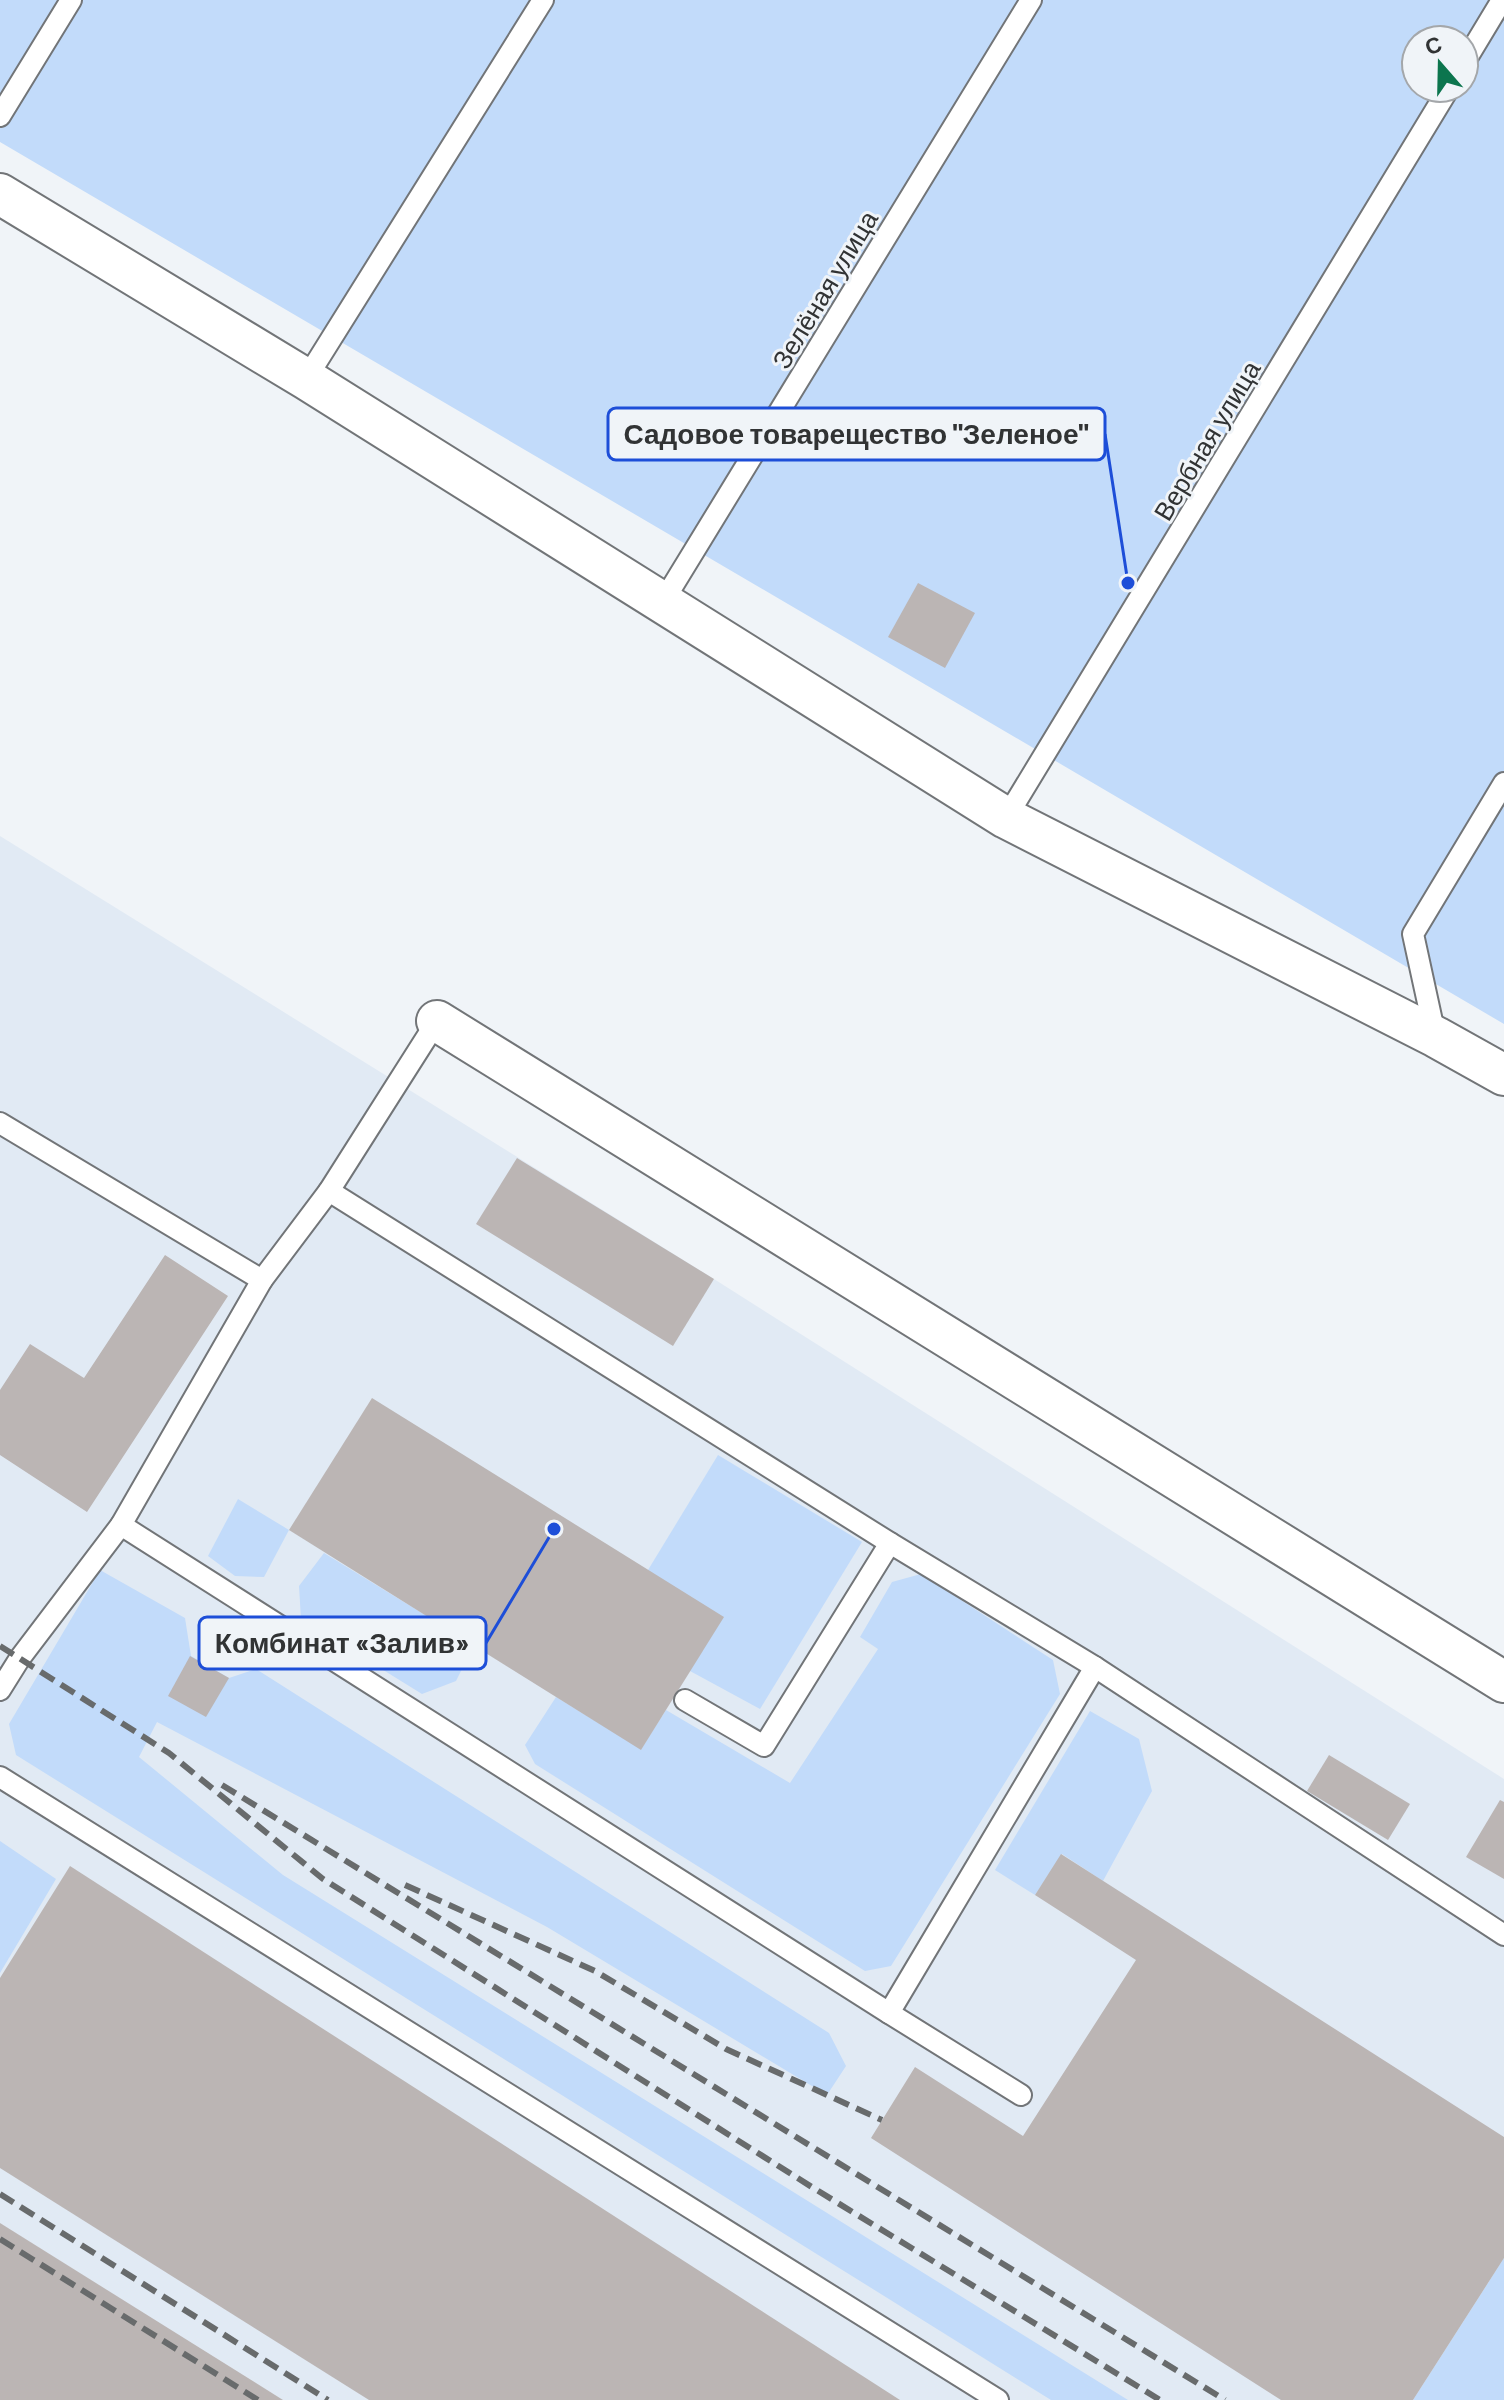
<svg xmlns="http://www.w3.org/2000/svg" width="1504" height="2400" font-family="Barlow,sans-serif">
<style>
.built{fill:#e1eaf4}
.green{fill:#c2dbfa;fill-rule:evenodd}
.building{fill:#bbb5b4}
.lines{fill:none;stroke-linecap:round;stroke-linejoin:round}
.service-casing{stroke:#727578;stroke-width:24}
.minor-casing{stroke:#727578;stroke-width:44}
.service{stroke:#fff;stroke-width:20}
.minor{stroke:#fff;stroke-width:40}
.rail{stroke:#686b6c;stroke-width:6;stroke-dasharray:16 8;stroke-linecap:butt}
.labels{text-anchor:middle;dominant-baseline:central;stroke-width:6;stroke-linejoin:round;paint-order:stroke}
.street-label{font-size:26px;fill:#313334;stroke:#f0f4f8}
.leader{fill:none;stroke:#1d4ed8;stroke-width:3}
.callout-dot{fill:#1d4ed8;stroke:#f0f4f8;stroke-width:3}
.callout{fill:#f0f4f8;stroke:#1d4ed8;stroke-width:3}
.callout-label{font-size:28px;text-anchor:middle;font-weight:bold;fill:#313334}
</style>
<rect width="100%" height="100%" fill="#f0f4f8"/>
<polygon class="built" points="0,836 714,1279 1504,1779 1504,2400 0,2400"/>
<g class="green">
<path d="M0,0H1504V1024L0,142ZM1416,40H1464V88H1416Z"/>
<polygon points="718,1455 862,1542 760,1709 690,1671 648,1570"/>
<polygon points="238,1499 289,1530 264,1577 235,1576 208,1556"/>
<polygon points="324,1553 474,1645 456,1681 422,1694 301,1619 299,1586"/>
<polygon points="100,1570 185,1618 191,1656 229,1678 256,1669 829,2033 846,2066 827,2095 547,1927 157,1722 139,1757 283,1875 1128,2400 1051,2400 16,1755 9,1724"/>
<polygon points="921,1574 1053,1660 1060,1694 891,1966 865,1971 535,1764 525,1745 556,1697 641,1749 666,1710 790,1783 878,1649 860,1637 892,1582"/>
<polygon points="1090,1711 1139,1739 1152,1791 1103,1881 1062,1854 1035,1895 995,1870"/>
<polygon points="0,1841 56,1879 0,1973"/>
<polygon points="1504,2258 1504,2400 1413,2400"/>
</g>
<g class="building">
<polygon points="918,583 975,613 945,668 888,637"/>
<polygon points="517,1158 714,1279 673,1346 476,1224"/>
<polygon points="165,1255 228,1296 87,1512 0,1455 0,1390 30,1344 84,1378"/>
<polygon points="372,1398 724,1617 641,1750 289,1530"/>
<polygon points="190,1656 229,1678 206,1717 168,1696"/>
<polygon points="1329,1755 1410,1804 1388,1840 1307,1791"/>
<polygon points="1500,1800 1504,1802 1504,1879 1466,1857"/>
<polygon points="1061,1854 1504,2137 1504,2258 1413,2400 1281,2400 871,2138 915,2067 1023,2136 1136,1960 1035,1895"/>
<polygon points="70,1866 900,2400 369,2400 0,2168 0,1978"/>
<polygon points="0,2223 283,2400 0,2400"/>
</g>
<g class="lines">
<g class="service-casing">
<g id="service">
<polyline points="1464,63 1502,0"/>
<polyline points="0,116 71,0"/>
<polyline points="306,379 543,0"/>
<polyline points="661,605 1031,0"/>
<polyline points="1006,818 1449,88"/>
<polyline points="437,1021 329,1191 262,1280 121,1525 889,2013 1095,1667 1504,1935"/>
<polyline points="1435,1035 1413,934 1504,783"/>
<polyline points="0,1123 262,1280"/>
<polyline points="329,1191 890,1543 1095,1667"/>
<polyline points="0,1690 20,1658 121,1525"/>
<polyline points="685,1700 764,1746 890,1543"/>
<polyline points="0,1777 998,2400"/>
<polyline points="889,2013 1021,2095"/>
</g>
</g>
<g class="minor-casing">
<g id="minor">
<polyline points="0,194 306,379 1006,818 1436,1037 1504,1075"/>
<polyline points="437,1021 1504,1682"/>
</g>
</g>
<use href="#service" class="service"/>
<use href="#minor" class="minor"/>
<g class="rail">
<polyline points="0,1646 169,1753 323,1879 815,2189 1160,2400"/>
<polyline points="222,1785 1225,2400"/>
<polyline points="405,1885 595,1971 726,2049 882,2120"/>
<polyline points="0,2194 328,2400"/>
<polyline points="0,2239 258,2400"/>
</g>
</g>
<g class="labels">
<g class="street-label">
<text transform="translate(824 289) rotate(-59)">Зелёная улица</text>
<text transform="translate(1206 440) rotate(-59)">Вербная улица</text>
</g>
</g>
<path class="leader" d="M1128 583L1105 434M554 1529L486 1643"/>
<g class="callout-dot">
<circle cx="1128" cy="583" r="8"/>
<circle cx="554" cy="1529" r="8"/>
</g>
<g class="callout">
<rect x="608" y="408" width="497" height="52" rx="8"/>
<rect x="199" y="1617" width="287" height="52" rx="8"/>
</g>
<g class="callout-label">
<text x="856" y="444">Садовое товарещество "Зеленое"</text>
<text x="342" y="1653">Комбинат «Залив»</text>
</g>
<g transform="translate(1440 64) rotate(340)"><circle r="38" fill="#f0f4f8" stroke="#a4a7aa" stroke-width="2"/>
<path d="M0-6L14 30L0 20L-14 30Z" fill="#0c754e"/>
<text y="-12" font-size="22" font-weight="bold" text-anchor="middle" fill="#313334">С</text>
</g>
</svg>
